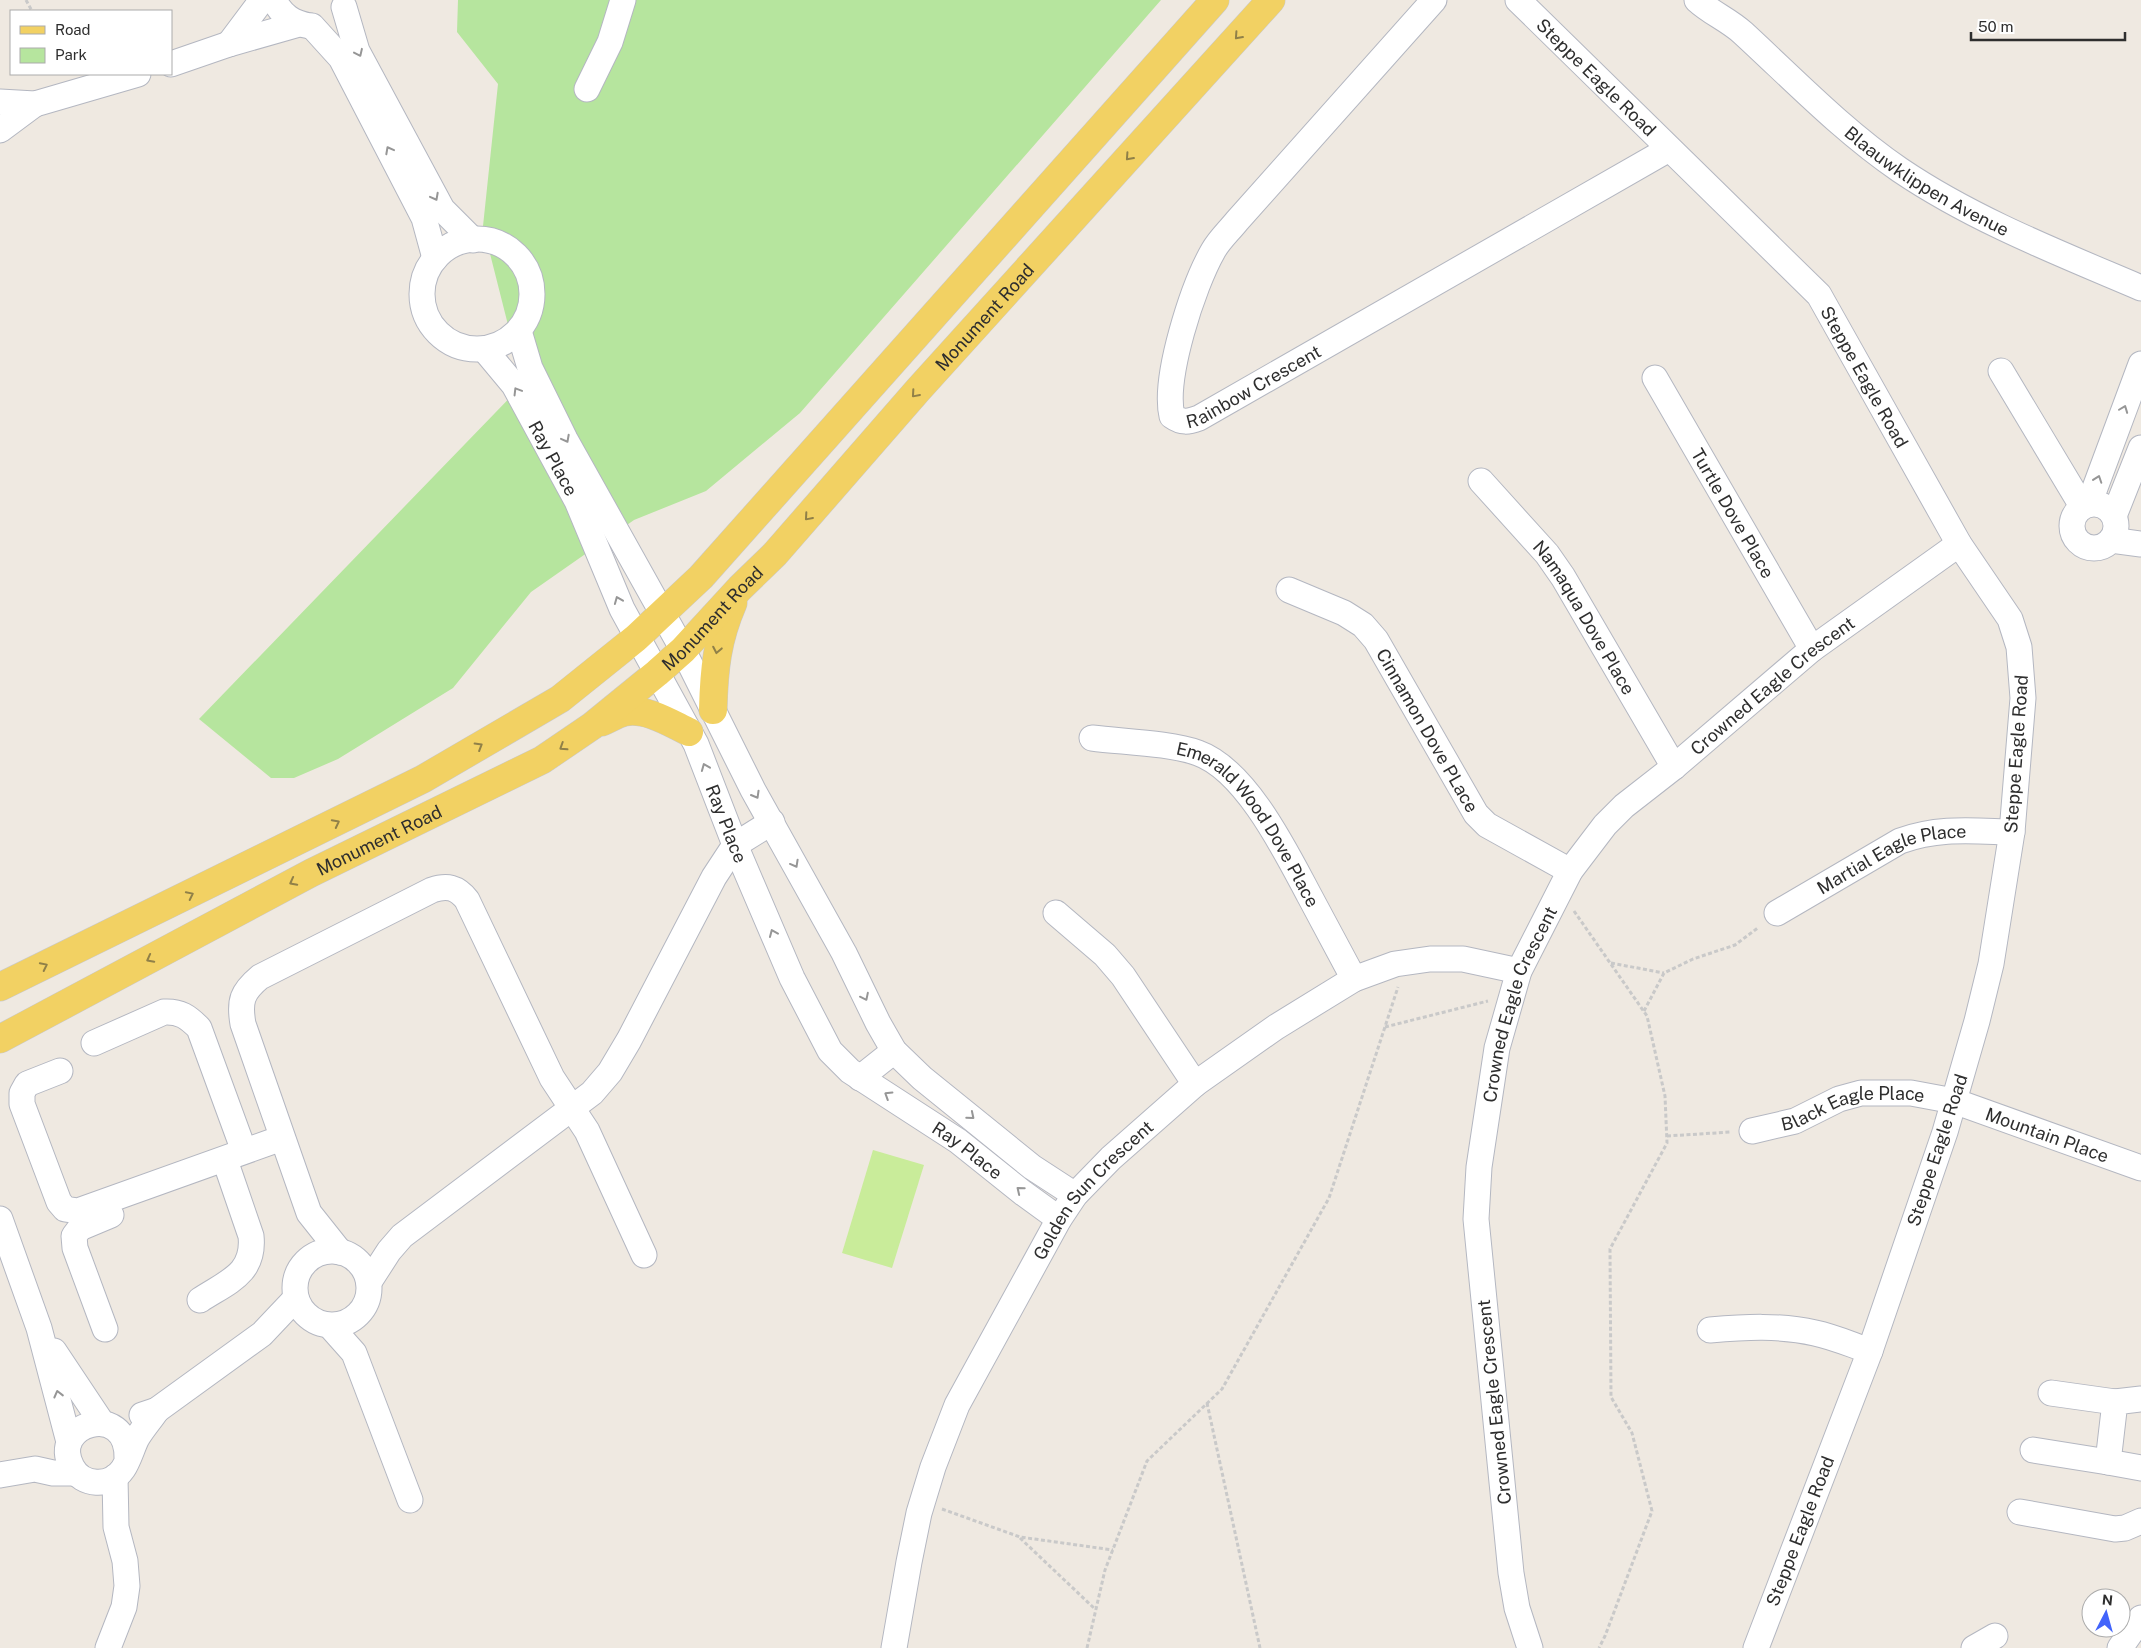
<svg xmlns="http://www.w3.org/2000/svg" width="2141" height="1648" font-family="'Public Sans',sans-serif">
<style>
.green{fill:#b6e59e}
.pitch{fill:#c9ec9a}
.lines{fill:none;stroke-linecap:round;stroke-linejoin:round}
.minor-casing{stroke:#b4b7c1;stroke-width:27}
.major-casing{stroke:#c9c9c9;stroke-width:29}
.path{stroke:#c9c9c9;stroke-width:3;stroke-dasharray:4 2.5;stroke-linecap:butt}
.minor{stroke:#fff;stroke-width:25}
.major{stroke:#f2d163;stroke-width:28}
.oneway{stroke:#908048}
.oneway2{stroke:#969696}
.labels{text-anchor:middle;dominant-baseline:central;stroke-width:4;stroke-linejoin:round;paint-order:stroke}
.street-label{font-size:18px;fill:#2e2e2e;stroke:#fff}
</style>
<rect width="100%" height="100%" fill="#efe9e1"/>
<polygon class="green" points="458,0 1161,0 800,413 706,491 634,520 531,592 453,688 338,759 294,778 271,778 199,719 523,384 483,226 498,84 457,32"/>
<polygon class="pitch" points="873,1150 924,1165 892,1268 842,1253"/>
<g class="lines">
<g class="minor-casing">
<g id="minor">
<path d="M274,0C282,16 293,23 310,26"/>
<path id="s1" d="M1434,0L1237,221C1229,231 1219,240 1213,251C1193,286 1163,378 1172,416C1182,423 1188,422 1199,418L1669,149"/>
<path id="s2" d="M1518,0L1819,295L1959,544L2010,619L2019,647L2023,698L2012,832L1991,964L1977,1021L1945,1132L1870,1351L1756,1648"/>
<path id="s3" d="M1697,0C1711,13 1729,20 1743,33C1794,80 1843,131 1900,170C1974,220 2059,253 2141,288"/>
<polyline points="344,7 357,51 442,209 473,240"/>
<polyline points="312,26 341,58 424,218 435,258"/>
<polyline points="229,44 262,0"/>
<polyline points="171,64 229,44 299,24"/>
<polyline points="587,89 610,42 623,0"/>
<polyline points="0,102 35,104 138,74"/>
<polyline points="0,130 35,104"/>
<circle cx="477" cy="294" r="55"/>
<polyline points="519,331 530,368 565,439 683,650 753,790 844,953 878,1023 894,1051 922,1078 1032,1167 1075,1195"/>
<path id="s4" d="M484,349L514,385L577,501L622,609L696,744L735,845L792,978L830,1051L850,1071L958,1141L1023,1193L1059,1219"/>
<polyline points="2001,371 2082,506"/>
<path id="s5" d="M1655,378L1812,649"/>
<path id="s6" d="M1481,481L1547,554L1563,577L1674,767"/>
<circle cx="2094" cy="526" r="22"/>
<polyline points="2089,504 2141,364"/>
<polyline points="2114,516 2141,448"/>
<polyline points="2111,540 2141,544"/>
<path id="s7" d="M1289,590L1344,613L1363,625L1376,640L1476,814L1487,825L1570,871"/>
<path id="s8" d="M1092,738C1123,742 1170,743 1198,753C1246,770 1286,852 1309,895C1324,923 1339,951 1354,979"/>
<polyline points="1056,913 1105,955 1123,976 1195,1084"/>
<path id="s9" d="M1777,913L1900,841C1939,827 1972,831 2012,832"/>
<path d="M94,1043L164,1012C180,1011 188,1017 199,1028L244,1151"/>
<polyline points="60,1071 27,1084 22,1093 22,1104 59,1202 65,1209 78,1211 282,1138"/>
<polyline points="860,1078 894,1051"/>
<path id="s10" d="M1752,1131L1795,1121L1839,1099L1861,1093H1911L1954,1101L2141,1168"/>
<polyline points="0,1219 39,1328 69,1442"/>
<circle cx="332" cy="1288" r="37"/>
<path d="M340,1252L309,1213L243,1024C239,1001 242,992 260,977L432,890C447,885 457,887 467,900L552,1078L587,1131L644,1255"/>
<polyline points="369,1282 389,1251 402,1236 592,1093 610,1072 629,1040 714,877 735,845 772,822"/>
<path d="M200,1300C227,1282 255,1274 251,1236L228,1169"/>
<polyline points="330,1326 354,1353 410,1500"/>
<polyline points="105,1329 75,1248 74,1236 80,1228 111,1215"/>
<path d="M1710,1330C1745,1327 1780,1325 1815,1333C1834,1337 1852,1345 1870,1351"/>
<polyline points="54,1351 102,1423"/>
<polyline points="2051,1393 2115,1402"/>
<polyline points="2141,1399 2115,1402 2108,1462 2141,1468"/>
<polyline points="142,1415 157,1410 262,1334 296,1298"/>
<polyline points="2033,1450 2108,1462"/>
<path d="M127,1458C128,1400 48,1424 72,1467C82,1486 110,1488 123,1469C129,1460 132,1448 137,1438C143,1428 151,1419 157,1410"/>
<polyline points="0,1475 35,1469 53,1473 75,1473"/>
<polyline points="2020,1512 2115,1529 2125,1528 2141,1521"/>
<polyline points="108,1648 124,1607 127,1586 125,1561 116,1527 115,1477"/>
<path id="s11" d="M894,1648L909,1562L919,1513L933,1467L957,1405L1059,1219L1075,1195L1111,1158L1195,1084L1276,1027L1354,979L1395,964L1430,959H1463L1519,971"/>
<path id="s12" d="M1530,1648L1517,1608L1511,1573L1476,1219L1479,1167L1497,1048L1519,971L1570,871L1605,825L1624,806L1674,767L1812,649L1959,544"/>
<polyline points="1974,1648 1995,1636"/>
<polyline points="2120,1648 2141,1618"/>
</g>
</g>
<g class="major-casing">
<g id="major">
<path d="M713,710C714,669 717,640 733,603"/>
<path d="M602,722C609,719 617,714 625,712C647,708 670,723 689,732"/>
<polyline points="0,987 423,779 560,699 636,638 701,577 1215,0"/>
<path id="s13" d="M0,1039L311,873L542,760L592,726L657,673L683,650L740,588L775,554L918,390L1271,0"/>
</g>
</g>
<g class="path">
<polyline points="26,0 32,11"/>
<polyline points="1574,911 1647,1016 1665,1096 1667,1143 1610,1249 1611,1397 1632,1433 1652,1511 1605,1636 1599,1648"/>
<polyline points="1611,963 1664,973"/>
<polyline points="1644,1011 1664,973 1693,959 1735,945 1759,927"/>
<polyline points="1385,1027 1488,1001"/>
<polyline points="1667,1136 1731,1132"/>
<polyline points="1207,1403 1260,1648"/>
<polyline points="942,1509 1020,1537 1113,1550"/>
<polyline points="1020,1538 1095,1609"/>
<polyline points="1087,1648 1105,1570 1147,1461 1222,1389 1329,1198 1398,987"/>
</g>
<use href="#minor" class="minor"/>
<use href="#major" class="major"/>
</g>
<defs><path id="oneway-chevron" d="M-2-3.5L2.5 0L-2 3.5" fill="none" stroke-width="1.6" stroke-linecap="round" stroke-linejoin="round" transform="scale(1.25)"/></defs>
<g class="oneway">
<use href="#oneway-chevron" transform="translate(1238 36) rotate(132)"/>
<use href="#oneway-chevron" transform="translate(1129 157) rotate(132)"/>
<use href="#oneway-chevron" transform="translate(915 394) rotate(131)"/>
<use href="#oneway-chevron" transform="translate(808 517) rotate(131)"/>
<use href="#oneway-chevron" transform="translate(717 650) rotate(101)"/>
<use href="#oneway-chevron" transform="translate(479 746) rotate(-31)"/>
<use href="#oneway-chevron" transform="translate(563 747) rotate(147)"/>
<use href="#oneway-chevron" transform="translate(336 823) rotate(-27)"/>
<use href="#oneway-chevron" transform="translate(293 882) rotate(152)"/>
<use href="#oneway-chevron" transform="translate(190 895) rotate(-26)"/>
<use href="#oneway-chevron" transform="translate(150 959) rotate(152)"/>
<use href="#oneway-chevron" transform="translate(44 966) rotate(-26)"/>
</g>
<g class="oneway2">
<use href="#oneway-chevron" transform="translate(359 53) rotate(65)"/>
<use href="#oneway-chevron" transform="translate(389 150) rotate(-118)"/>
<use href="#oneway-chevron" transform="translate(435 197) rotate(62)"/>
<use href="#oneway-chevron" transform="translate(517 391) rotate(-121)"/>
<use href="#oneway-chevron" transform="translate(2124 409) rotate(-69)"/>
<use href="#oneway-chevron" transform="translate(566 439) rotate(62)"/>
<use href="#oneway-chevron" transform="translate(2098 479) rotate(-71)"/>
<use href="#oneway-chevron" transform="translate(618 600) rotate(-112)"/>
<use href="#oneway-chevron" transform="translate(705 767) rotate(-112)"/>
<use href="#oneway-chevron" transform="translate(756 795) rotate(60)"/>
<use href="#oneway-chevron" transform="translate(795 864) rotate(61)"/>
<use href="#oneway-chevron" transform="translate(773 933) rotate(-113)"/>
<use href="#oneway-chevron" transform="translate(865 997) rotate(64)"/>
<use href="#oneway-chevron" transform="translate(888 1095) rotate(-148)"/>
<use href="#oneway-chevron" transform="translate(971 1116) rotate(40)"/>
<use href="#oneway-chevron" transform="translate(1020 1190) rotate(-141)"/>
<use href="#oneway-chevron" transform="translate(58 1394) rotate(-104)"/>
</g>
<g class="labels">
<g class="street-label">
<text stroke="none"><textPath href="#s2" startOffset="110">Steppe Eagle Road</textPath></text>
<text stroke="none"><textPath href="#s3" startOffset="294">Blaauwklippen Avenue</textPath></text>
<text stroke="none"><textPath href="#s13" startOffset="1238">Monument Road</textPath></text>
<text stroke="none"><textPath href="#s2" startOffset="515">Steppe Eagle Road</textPath></text>
<text stroke="none"><textPath href="#s1" startOffset="598">Rainbow Crescent</textPath></text>
<text stroke="none"><textPath href="#s4" startOffset="130">Ray Place</textPath></text>
<text stroke="none"><textPath href="#s5" startOffset="156">Turtle Dove Place</textPath></text>
<text stroke="none"><textPath href="#s13" startOffset="832">Monument Road</textPath></text>
<text stroke="none"><textPath href="#s6" startOffset="172">Namaqua Dove Place</textPath></text>
<text stroke="none"><textPath href="#s12" startOffset="1074">Crowned Eagle Crescent</textPath></text>
<text stroke="none"><textPath href="#s7" startOffset="206">Cinnamon Dove PLace</textPath></text>
<text transform="translate(2016 754) rotate(-86)">Steppe Eagle Road</text>
<text stroke="none"><textPath href="#s4" startOffset="535">Ray Place</textPath></text>
<text stroke="none"><textPath href="#s8" startOffset="194">Emerald Wood Dove Place</textPath></text>
<text stroke="none"><textPath href="#s13" startOffset="428">Monument Road</textPath></text>
<text stroke="none"><textPath href="#s9" startOffset="129">Martial Eagle Place</textPath></text>
<text stroke="none"><textPath href="#s12" startOffset="654">Crowned Eagle Crescent</textPath></text>
<text stroke="none"><textPath href="#s10" startOffset="105">Black Eagle Place</textPath></text>
<text stroke="none"><textPath href="#s10" startOffset="309">Mountain Place</textPath></text>
<text stroke="none"><textPath href="#s4" startOffset="955">Ray Place</textPath></text>
<text transform="translate(1937 1150) rotate(-72)">Steppe Eagle Road</text>
<text stroke="none"><textPath href="#s11" startOffset="508">Golden Sun Crescent</textPath></text>
<text transform="translate(1494 1402) rotate(-96)">Crowned Eagle Crescent</text>
<text transform="translate(1800 1531) rotate(-69)">Steppe Eagle Road</text>
</g>
</g>
<rect x="10" y="10" width="162" height="65" fill="#ffffff" stroke="#ababab"/>
<rect x="20" y="26" width="25" height="8" fill="#f2d163" stroke="#ababab"/>
<text x="55" y="35" font-size="15" fill="#2e2e2e">Road</text>
<rect x="20" y="48" width="25" height="15" fill="#b6e59e" stroke="#ababab"/>
<text x="55" y="60" font-size="15" fill="#2e2e2e">Park</text>
<g transform="translate(2106 1613) rotate(6)"><circle r="24" fill="#ffffff" stroke="#ababab"/>
<path d="M0-4L9 19L0 12L-9 19Z" fill="#4264fb"/>
<text y="-8" font-size="14" font-weight="bold" text-anchor="middle" fill="#2e2e2e">N</text>
</g>
<path d="M1971 32v8h154v-8" fill="none" stroke="#2e2e2e" stroke-width="2.5"/>
<text x="1978" y="32" font-size="15" fill="#2e2e2e" stroke="#ffffff" stroke-width="4" paint-order="stroke">50 m</text>
</svg>
